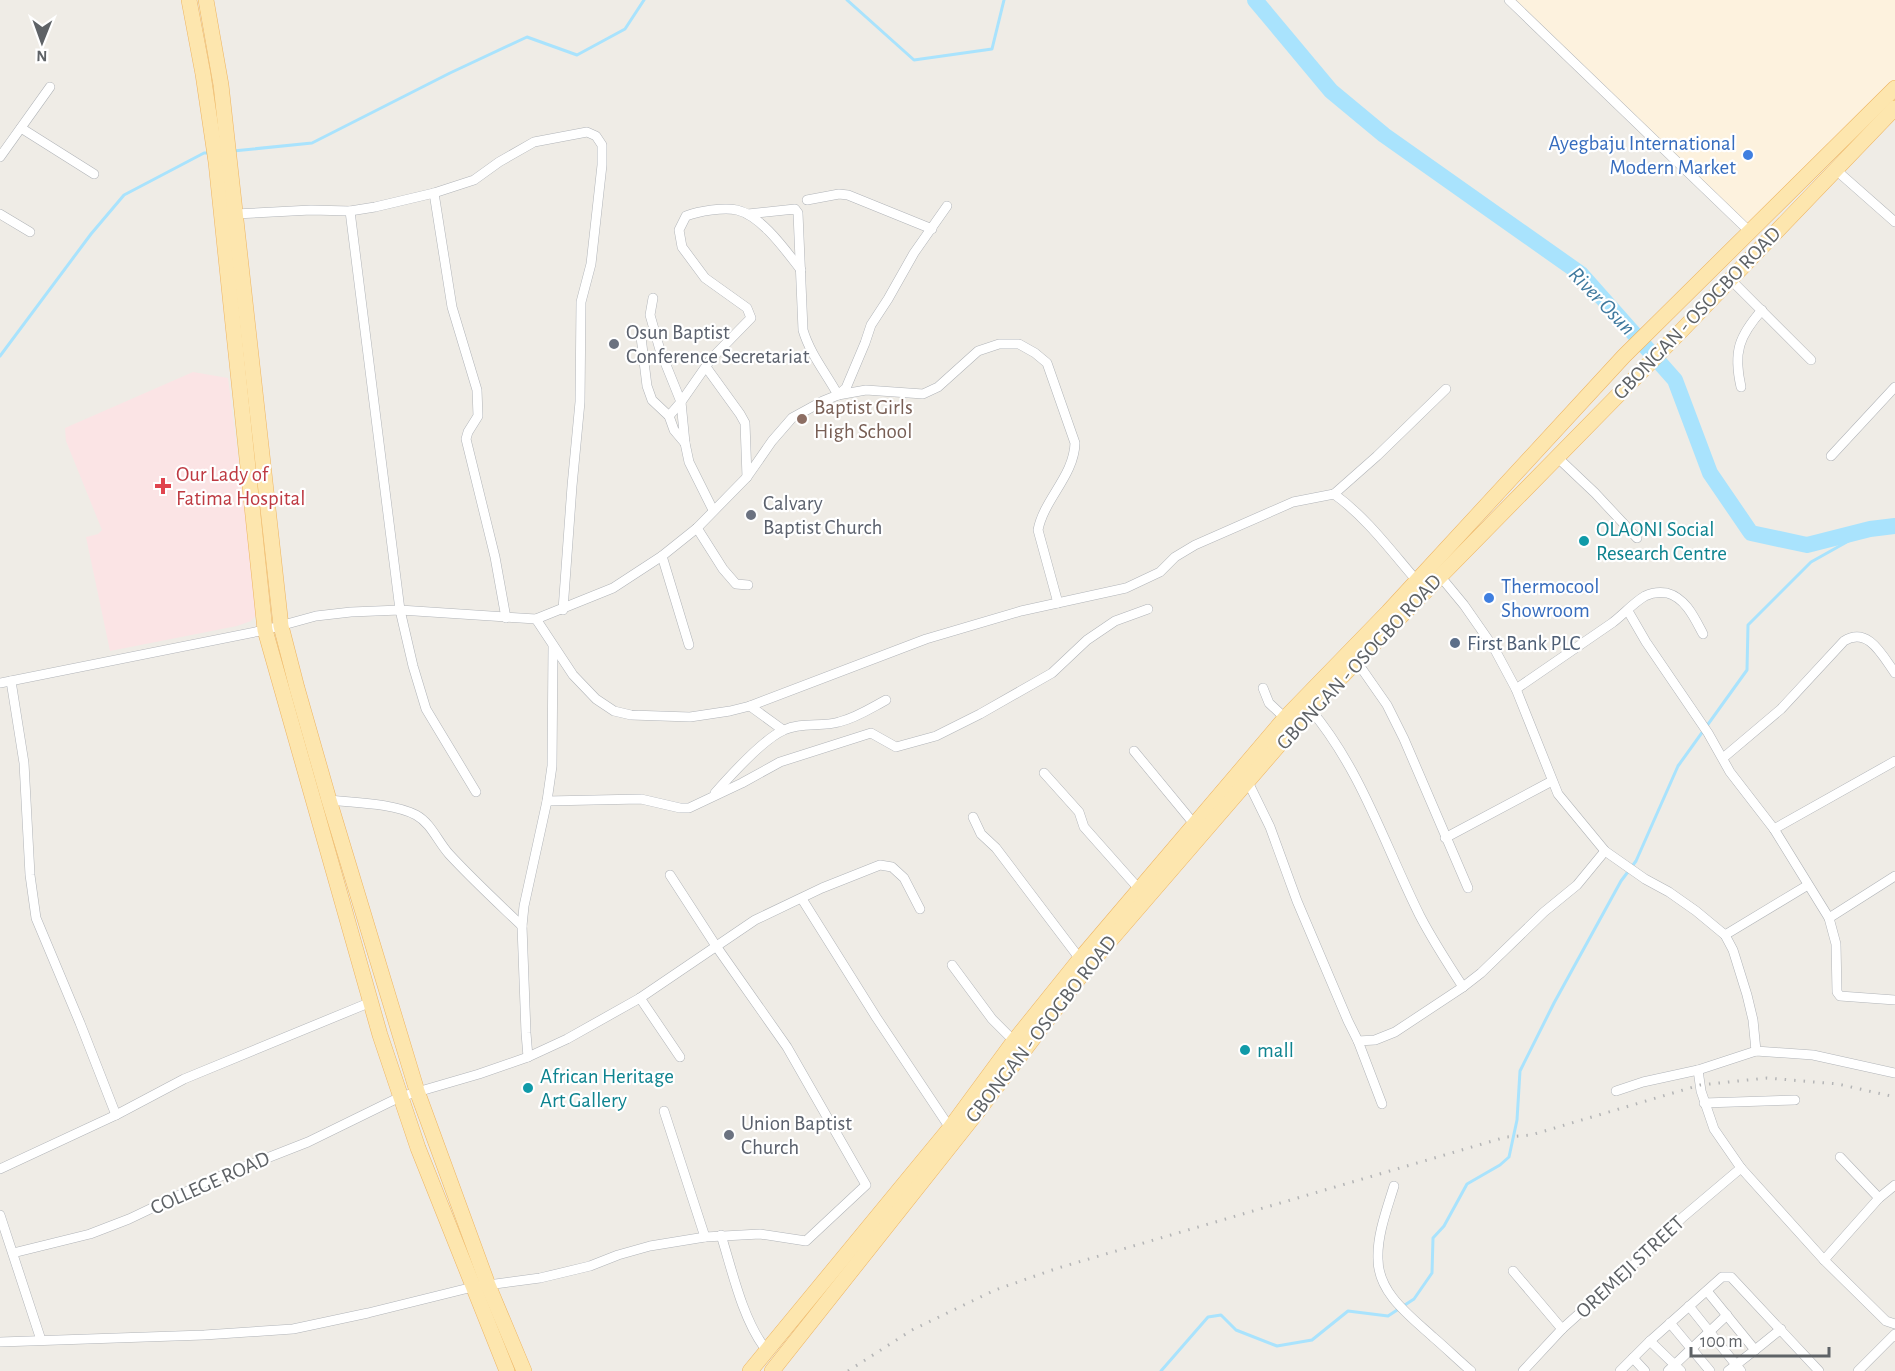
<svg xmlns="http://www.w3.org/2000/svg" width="1895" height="1371" font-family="'Alegreya Sans',sans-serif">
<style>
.commercial{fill:#fdf2de}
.medical{fill:#fbe4e5}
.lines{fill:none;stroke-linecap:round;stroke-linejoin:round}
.stream{stroke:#a9e3fd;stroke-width:3}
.river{stroke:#a9e3fd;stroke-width:16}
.street-casing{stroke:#b1b4b8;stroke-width:10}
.primary-casing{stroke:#eeb461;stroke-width:16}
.street{stroke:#fff;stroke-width:9}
.primary{stroke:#fde6ae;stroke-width:15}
.rail{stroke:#b4b5b6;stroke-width:3;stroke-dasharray:1.5 8;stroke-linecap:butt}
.shop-dot{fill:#3f7fe0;stroke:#fff;stroke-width:2}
.worship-dot{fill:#6b7280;stroke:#fff;stroke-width:2}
.education-dot{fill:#8d6e63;stroke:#fff;stroke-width:2}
.health-dot{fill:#e0444e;stroke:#fff;stroke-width:2}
.culture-dot{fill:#0f9aa8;stroke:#fff;stroke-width:2}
.service-dot{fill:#5c6f8a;stroke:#fff;stroke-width:2}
.labels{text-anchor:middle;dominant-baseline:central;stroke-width:4.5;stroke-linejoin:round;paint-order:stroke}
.shop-label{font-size:21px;fill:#366cbe;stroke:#fff;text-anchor:end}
.street-label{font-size:21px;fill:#5e6266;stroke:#fff}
.worship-label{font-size:21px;fill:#5b616d;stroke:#fff;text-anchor:start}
.education-label{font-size:21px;fill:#785e54;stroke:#fff;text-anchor:start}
.health-label{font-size:21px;fill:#be3a42;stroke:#fff;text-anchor:start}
.culture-label{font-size:21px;fill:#0d838f;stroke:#fff;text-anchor:start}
.service-label{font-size:21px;fill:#4e5e75;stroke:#fff;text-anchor:start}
.water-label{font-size:22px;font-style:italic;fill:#3f799e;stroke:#fff}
</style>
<rect width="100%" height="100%" fill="#efece6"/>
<polygon class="commercial" points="1511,0 1895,0 1895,81 1750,228"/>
<polygon class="medical" points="193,372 228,378 258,613 251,621 237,626 110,651 86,537 98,534 102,530 66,441 65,428"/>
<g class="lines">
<g class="stream">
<polyline points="847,0 914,60 992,49 1004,0"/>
<polyline points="233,151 312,143 450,73 527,37 577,55 625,29 644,0"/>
<polyline points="0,356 91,234 124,195 204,153 209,153"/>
<polyline points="1161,1371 1208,1317 1221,1315 1236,1330 1277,1346 1312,1340 1348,1311 1388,1316 1414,1299 1432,1273 1433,1238 1444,1226 1467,1184 1500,1165 1509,1157 1517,1120 1520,1071 1554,1003 1621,881 1636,861 1678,766 1747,670 1748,625 1811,562 1870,529"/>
</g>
<polyline class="river" points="1255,0 1331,91 1384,135 1581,274 1675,380 1710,473 1751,533 1807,545 1870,529 1895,526"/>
<g class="street-casing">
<g id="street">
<polyline points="1509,0 1749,231"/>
<polyline points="21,128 94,174"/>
<polyline points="0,157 50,87"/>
<polyline points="1836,170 1895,222"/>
<polyline points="434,193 452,307 477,390 478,416 468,432 466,439 495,557 506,618"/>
<polyline points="807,200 839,194 848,195 932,229"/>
<polyline points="350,211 400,610 413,666 426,709 476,792"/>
<polyline points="0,214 30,232"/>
<polyline points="235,214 311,210 350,211 375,207 434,193 474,180 499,162 534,142 587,132 596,136 602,145 602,165 591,264 581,302 580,402 572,486 563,610"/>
<path d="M748,214L795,209L798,213L803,330C810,354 826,373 838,395L866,390L923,394L938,387L978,351L999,344H1019L1035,353L1047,363L1075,443C1074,476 1044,499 1038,530L1058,603"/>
<polyline points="1730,279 1811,360"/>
<polyline points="653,298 650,315 660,350 681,402 669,416"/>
<polyline points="641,337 647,386 652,400 669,416 674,430 685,443"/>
<polyline points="706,367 740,414 745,423 747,477"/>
<path d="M1741,387C1733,352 1739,336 1762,310"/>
<polyline points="1831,456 1895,387"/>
<polyline points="1557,457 1595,493 1637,538"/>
<polyline points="1334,494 1377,456 1446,389"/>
<path d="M713,510L689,462L685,443L681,402L711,359L751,318L747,308L705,278L682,247L679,230L686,216C699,211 724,207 737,210C762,216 786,251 801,270"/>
<polyline points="697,528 723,569 736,584 748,585"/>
<polyline points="662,556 689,645"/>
<polyline points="1440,576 1464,605 1494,648 1516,689 1558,794 1605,851 1645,879 1669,892 1696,911 1725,935 1733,950 1747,995 1753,1020 1756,1051"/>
<polyline points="1628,611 1646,642 1708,733 1730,772 1774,829 1829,918 1836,944 1837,992 1840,996 1895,1000"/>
<path d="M536,619L573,675L596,699L614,711L631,715L690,717L730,711L750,706L926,639L1021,611L1126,588L1160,572L1175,557L1195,545L1293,502L1334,494C1366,517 1391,551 1417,581"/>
<polyline points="1357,662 1387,705 1404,739 1468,888"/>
<polyline points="11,681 24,763 30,875 36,918 80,1023 116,1115"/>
<polyline points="0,683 265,630 316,616 351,612 400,610 536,619 613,588 662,556 697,528 747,477 772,441 792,418 823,401 838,395 846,388 865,343 871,325 888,299 914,253 947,206"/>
<polyline points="1263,688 1269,703 1285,718"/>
<path d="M1516,689C1548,667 1580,645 1612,623C1623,615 1633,603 1645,596C1651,593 1660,592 1667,593C1686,598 1695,619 1703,634"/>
<polyline points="750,706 783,730"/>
<path d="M1310,709C1361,769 1385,846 1420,916C1433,941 1448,964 1463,987"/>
<polyline points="1134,751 1195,825"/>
<path d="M1723,758L1781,709L1844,641C1868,626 1882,655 1895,673"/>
<polyline points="1044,773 1079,812 1084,827 1139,889"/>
<polyline points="1248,782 1270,827 1297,901 1348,1021 1358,1041 1382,1104"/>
<path d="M715,793C730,776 763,739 784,730C801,722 822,727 839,722C856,718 871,708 886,700"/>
<path d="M329,800C355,803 393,803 416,815C431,823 438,842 449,854C472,879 497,902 522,926"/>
<polyline points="547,801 641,799 680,808 689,808 742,783 780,762 871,733 896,747 936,736 980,714 1052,673 1087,640 1115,621 1148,609"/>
<polyline points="973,817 981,834 996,848 1080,959"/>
<polyline points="1774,829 1895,761"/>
<polyline points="1445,838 1552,781"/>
<polyline points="802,899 876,1017 950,1128"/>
<polyline points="1829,918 1895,876"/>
<polyline points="1725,935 1808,885"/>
<polyline points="952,965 992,1019 1014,1041"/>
<polyline points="640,998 680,1057"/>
<polyline points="1358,1041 1375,1040 1395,1032 1463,987 1481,973 1544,912 1577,885 1605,851"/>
<polyline points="528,1057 526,1033 522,926 524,906 547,801 552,766 553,647"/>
<polyline points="1698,1070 1701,1091 1714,1129 1741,1168 1824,1260 1886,1321 1895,1324"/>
<polyline points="1616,1091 1643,1082 1698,1070 1756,1051 1813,1055 1895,1073"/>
<polyline points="1704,1103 1795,1100"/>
<polyline points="664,1111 705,1237"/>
<polyline points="1840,1157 1879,1198"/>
<polyline points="0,1169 116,1115 184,1079 371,1002"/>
<path d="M1394,1186C1387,1209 1377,1235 1378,1259C1378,1293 1410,1316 1433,1337C1446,1348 1458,1360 1471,1371"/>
<polyline points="0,1215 41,1340"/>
<path d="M721,1235C732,1270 742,1317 764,1347"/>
<polyline points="13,1253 90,1234 129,1219 211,1180 308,1142 400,1097 479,1074 528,1057 567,1039 640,998 755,920 822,888 880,865 892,867 904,878 920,909"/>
<polyline points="1824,1260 1879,1198 1895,1185"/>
<polyline points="1513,1271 1562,1329"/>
<polyline points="1707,1291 1755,1350 1781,1329"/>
<polyline points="1689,1306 1741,1371"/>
<polyline points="1670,1323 1710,1371"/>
<polyline points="1650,1341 1681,1371"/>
<polyline points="0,1342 204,1335 293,1329 368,1313 473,1287 540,1278 590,1266 618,1255 650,1246 705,1237 760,1234 806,1241 866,1185 787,1047 716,946 670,875"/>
<polyline points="1633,1358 1645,1371"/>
<polyline points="1523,1371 1562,1329 1630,1268 1683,1217 1741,1168"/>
<polyline points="1620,1371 1650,1341 1722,1277 1731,1277 1819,1371"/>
<polyline points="1668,1371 1727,1315"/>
<polyline points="1728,1371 1755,1350"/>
<polyline points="1858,1371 1895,1334"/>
</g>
</g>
<g class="primary-casing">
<g id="primary">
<polyline points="189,0 203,74 216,162 265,630 380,1035 418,1148 507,1371"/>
<polyline points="206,0 221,85 281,626 297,688 329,800 417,1091 488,1285 524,1371"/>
<polyline points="750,1371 950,1128 1014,1041 1080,959 1285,718 1388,612 1624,356 1895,88"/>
<polyline points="772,1371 978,1111 1089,965 1310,709 1682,330 1895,108"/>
</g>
</g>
<use href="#street" class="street"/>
<use href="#primary" class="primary"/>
<polyline class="rail" points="848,1371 912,1330 995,1290 1058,1268 1506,1137 1531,1135 1700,1085 1767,1078 1838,1084 1895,1097"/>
</g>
<g class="shop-dot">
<circle cx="1748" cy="155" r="6"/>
<circle cx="1489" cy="598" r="6"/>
</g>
<g class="worship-dot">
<circle cx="614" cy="344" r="6"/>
<circle cx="751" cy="515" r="6"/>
<circle cx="729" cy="1135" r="6"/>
</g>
<circle class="education-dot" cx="802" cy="419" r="6"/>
<path class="health-dot" d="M160 477h6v6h6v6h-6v6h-6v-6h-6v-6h6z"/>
<g class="culture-dot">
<circle cx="1584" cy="541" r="6"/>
<circle cx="1245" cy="1050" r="6"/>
<circle cx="528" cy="1088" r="6"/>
</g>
<circle class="service-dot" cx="1455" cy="643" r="6"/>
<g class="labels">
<g class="shop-label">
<text x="1736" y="143">Ayegbaju International<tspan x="1736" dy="24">Modern Market</tspan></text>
<text x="1501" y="586" text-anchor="start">Thermocool<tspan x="1501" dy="24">Showroom</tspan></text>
</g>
<g class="street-label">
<text transform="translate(1697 313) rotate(-46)">GBONGAN - OSOGBO ROAD</text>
<text transform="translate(1359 662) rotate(-47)">GBONGAN - OSOGBO ROAD</text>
<text transform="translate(1041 1029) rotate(-52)">GBONGAN - OSOGBO ROAD</text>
<text transform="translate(210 1183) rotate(-24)">COLLEGE ROAD</text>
<text transform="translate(1630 1267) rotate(-43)">OREMEJI STREET</text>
</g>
<g class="worship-label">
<text x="626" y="332">Osun Baptist<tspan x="626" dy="24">Conference Secretariat</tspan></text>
<text x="763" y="503">Calvary<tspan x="763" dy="24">Baptist Church</tspan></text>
<text x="741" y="1123">Union Baptist<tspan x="741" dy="24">Church</tspan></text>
</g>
<g class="education-label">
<text x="814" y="407">Baptist Girls<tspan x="814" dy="24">High School</tspan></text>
</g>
<g class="health-label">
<text x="176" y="474">Our Lady of<tspan x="176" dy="24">Fatima Hospital</tspan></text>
</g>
<g class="culture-label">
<text x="1596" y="529">OLAONI Social<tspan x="1596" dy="24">Research Centre</tspan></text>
<text x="1257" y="1050">mall</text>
<text x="540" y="1076">African Heritage<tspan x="540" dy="24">Art Gallery</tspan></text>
</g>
<g class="service-label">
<text x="1467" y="643">First Bank PLC</text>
</g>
<g class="water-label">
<text transform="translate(1602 301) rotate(46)">River Osun</text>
</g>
</g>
<g transform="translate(42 42) rotate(181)" stroke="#ffffff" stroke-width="4.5" paint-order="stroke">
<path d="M0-4.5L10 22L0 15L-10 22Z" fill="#5e6266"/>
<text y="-9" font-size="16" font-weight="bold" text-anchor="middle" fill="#5e6266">N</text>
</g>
<path d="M1691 1347v9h138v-9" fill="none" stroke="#5e6266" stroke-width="3"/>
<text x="1700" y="1347" font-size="18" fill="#5e6266" stroke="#ffffff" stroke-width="4.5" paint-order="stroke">100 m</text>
</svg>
